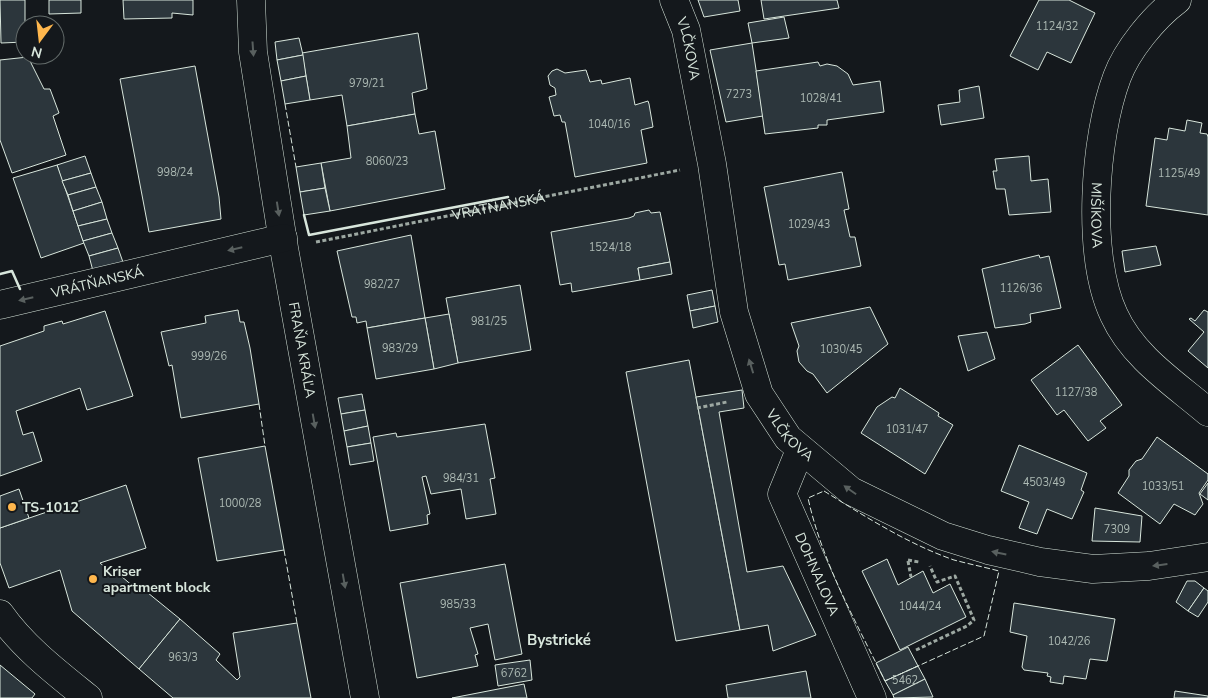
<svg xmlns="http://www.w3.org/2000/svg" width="1208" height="698" font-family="'Nunito Sans',sans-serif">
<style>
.building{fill:#2c363c;stroke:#d8e6dc}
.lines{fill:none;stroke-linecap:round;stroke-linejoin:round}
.street-casing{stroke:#d8e6dc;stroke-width:29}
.path{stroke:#9da8a2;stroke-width:3;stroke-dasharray:4 2.5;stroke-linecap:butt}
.street{stroke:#14181c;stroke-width:28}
.fence{stroke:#d8e6dc;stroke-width:1;stroke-dasharray:6 2.5;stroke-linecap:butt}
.wall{stroke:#d8e6dc;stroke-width:2.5}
.oneway{fill:#59605f}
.poi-dot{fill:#ffb74d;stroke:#14181c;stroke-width:2}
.labels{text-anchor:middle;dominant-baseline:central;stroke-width:4;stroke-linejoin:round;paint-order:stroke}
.number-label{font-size:11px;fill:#adbab4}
.street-label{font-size:14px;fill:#d8e6dc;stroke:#14181c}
.poi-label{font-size:14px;font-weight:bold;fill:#d8e6dc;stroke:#14181c;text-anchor:start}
.neighbourhood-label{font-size:15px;font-weight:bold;fill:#d8e6dc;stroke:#14181c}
</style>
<rect width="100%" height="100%" fill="#14181c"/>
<g class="building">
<polygon points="0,0 25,0 25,42 1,43"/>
<polygon points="49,0 81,0 81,13 49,14"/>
<polygon points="123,0 193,0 193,15 172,13 172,18 124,19"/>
<polygon points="698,0 738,0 740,11 704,17"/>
<polygon points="761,0 837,0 839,8 764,19"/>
<polygon points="1039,0 1069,0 1095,13 1071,63 1047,52 1038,70 1010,56"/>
<polygon points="784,17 789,38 752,43 748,23"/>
<polygon points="418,33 427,89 412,93 415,114 347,126 342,95 310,100 302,53"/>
<polygon points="299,38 303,55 277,60 275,42"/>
<polygon points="752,43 763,116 726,122 710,50"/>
<polygon points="303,55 306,76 281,81 277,60"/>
<polygon points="28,57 44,89 50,89 59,113 53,116 66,155 12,173 0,140 0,60"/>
<polygon points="818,62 820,66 827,64 837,66 848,74 853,85 880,81 884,112 827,120 827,125 818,125 818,128 765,134 756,71"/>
<polygon points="195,66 219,197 221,219 149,232 120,79"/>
<polygon points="557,69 565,73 586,70 590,82 601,80 602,84 630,78 635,105 648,101 649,104 653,127 641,130 647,163 575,177 565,122 562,122 560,115 554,116 549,97 556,95 555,88 550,85 548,76 552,71"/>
<polygon points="306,76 310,100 285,104 281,81"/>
<polygon points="979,86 984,118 941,125 938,105 960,102 959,90"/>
<polygon points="415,114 419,134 435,131 445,189 330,211 321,163 351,158 347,126"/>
<polygon points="1187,120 1202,123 1200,133 1207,134 1208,137 1208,215 1146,206 1155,138 1167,140 1169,128 1185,131"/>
<polygon points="85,156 91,173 62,181 57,165"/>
<polygon points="1029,156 1031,181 1048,179 1051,212 1009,215 1005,189 996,189 993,171 997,171 995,159"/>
<polygon points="321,163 325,188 300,192 296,167"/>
<polygon points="57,165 84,243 41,258 13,178"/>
<polygon points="842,172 849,209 844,210 850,237 855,237 861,266 788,280 785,264 779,265 764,187"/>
<polygon points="91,173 96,187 68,195 62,181"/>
<polygon points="96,187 102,202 73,211 68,195"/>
<polygon points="325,188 330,211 304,215 300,192"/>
<polygon points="102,202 107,219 78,226 73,211"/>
<polygon points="649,210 651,213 660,212 670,262 638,268 640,280 572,292 571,283 560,285 551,232 629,218 634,216 635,213"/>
<polygon points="107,219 112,233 83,241 78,226"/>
<polygon points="112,233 118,248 89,256 83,241"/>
<polygon points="411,235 425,318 367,328 366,321 357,323 356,317 352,317 337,251"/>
<polygon points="1156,246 1161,265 1125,272 1122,251"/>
<polygon points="118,248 124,265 93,271 89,256"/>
<polygon points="1039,255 1040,258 1049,256 1061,308 1030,314 1031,322 1025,324 995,328 982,269"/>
<polygon points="670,262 672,274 640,280 638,268"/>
<polygon points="520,285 531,350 458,363 446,298"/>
<polygon points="712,290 715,306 690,311 687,295"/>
<polygon points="715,306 718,322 693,328 690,311"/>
<polygon points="870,307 888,344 827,393 813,374 807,371 799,362 797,351 799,346 791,323"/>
<polygon points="238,310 240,322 244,322 250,348 259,404 181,418 172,365 169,366 161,332 206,323 205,316"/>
<polygon points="1204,310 1208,312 1208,368 1188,351 1204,332 1189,319 1191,318 1195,321"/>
<polygon points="105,311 133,396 87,410 80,388 16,411 23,435 33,432 42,461 0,476 0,346 44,331 44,326 62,321 63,324"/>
<polygon points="449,314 458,363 434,369 425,318"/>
<polygon points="425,318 434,369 376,379 367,328"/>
<polygon points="987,332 995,359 968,371 958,336"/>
<polygon points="1078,345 1122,405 1100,421 1106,428 1088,441 1064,410 1057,415 1031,380"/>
<polygon points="689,360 740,630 676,641 626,372"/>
<polygon points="900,388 939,413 938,416 953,425 925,474 861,433 877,407 892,397 895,398"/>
<polygon points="742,390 744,408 719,412 747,572 783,566 816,635 773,651 768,625 740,630 696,397"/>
<polygon points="362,394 365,410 341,414 338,398"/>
<polygon points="365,410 368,426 344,431 341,414"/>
<polygon points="485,424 495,478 490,479 496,514 466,519 461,489 431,494 426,476 422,477 430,514 427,515 428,524 390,531 373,437 396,433 397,437"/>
<polygon points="368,426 371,443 347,447 344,431"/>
<polygon points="1157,437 1208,474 1208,480 1199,493 1203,504 1195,515 1174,504 1160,524 1118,493 1129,476 1129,470 1136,461 1142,459"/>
<polygon points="371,443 374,461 350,465 347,447"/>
<polygon points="1019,445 1087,473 1081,490 1084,492 1072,519 1047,509 1037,534 1019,528 1029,502 1001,491"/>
<polygon points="265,446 284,550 217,561 198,458"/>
<polygon points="1208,483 1208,500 1200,494"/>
<polygon points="126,485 146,548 100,563 113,574 115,571 134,587 137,584 180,619 139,669 72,611 60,570 9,588 0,563 0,528"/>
<polygon points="19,489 29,518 0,528 0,496"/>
<polygon points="1095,508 1142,516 1140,542 1092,541"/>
<polygon points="887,559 898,585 923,571 933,593 950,584 966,617 900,650 862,571"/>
<polygon points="505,564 522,654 495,660 488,624 470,628 478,654 475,655 478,666 417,678 400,583"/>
<polygon points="1187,581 1195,581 1204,588 1188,611 1176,602"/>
<polygon points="1204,588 1208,591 1208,602 1198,617 1188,611"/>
<polygon points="1014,603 1115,619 1107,661 1090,659 1086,679 1064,676 1063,684 1050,682 1051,677 1047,676 1048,673 1024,670 1022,667 1027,636 1010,632"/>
<polygon points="180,619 220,654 216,660 237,680 240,677 233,633 297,623 311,698 173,698 139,669"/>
<polygon points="908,647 918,666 885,681 876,663"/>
<polygon points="530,660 532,680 498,686 495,665"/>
<polygon points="0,665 35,694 32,698 0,698"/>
<polygon points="918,666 925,679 893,695 885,681"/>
<polygon points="806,671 811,698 728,698 726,685"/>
<polygon points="925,679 933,697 894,698 893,695"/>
<polygon points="524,684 527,698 452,698"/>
<polygon points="1175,691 1208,696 1208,698 1174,698"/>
</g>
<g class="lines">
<g class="street-casing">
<g id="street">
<path id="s2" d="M251,0L253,52L284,248L365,698"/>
<path id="s3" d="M674,0L686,30L712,164L734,312L759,394L788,438L851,491L943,536L988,550L1040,562L1093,569L1149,566L1208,557"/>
<path id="s4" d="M1177,0C1154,17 1127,50 1117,77C1094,138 1086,256 1114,315C1133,357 1174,383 1208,412"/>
<path id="s5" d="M0,305L283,238"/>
<path id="s6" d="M800,450L782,494L872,698"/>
<path d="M0,614C23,647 57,673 88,698"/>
</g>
</g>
<g class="path">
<path id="s1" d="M316,242L680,170"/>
<polyline points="697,408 727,402"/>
<polyline points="908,560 919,562"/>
<polyline points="908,561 911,577"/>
<polyline points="916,650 967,626 974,620 955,576 937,582 930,566"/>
</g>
<use href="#street" class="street"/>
<g class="fence">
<polyline points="285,104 296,167"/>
<polyline points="259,404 265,446"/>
<path d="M824,491C866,517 908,544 954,560C969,564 984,567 999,571L984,636L885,681C856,622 822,562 808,498Z"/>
<polyline points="284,550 297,623"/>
</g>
<g class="wall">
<polyline points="304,215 309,235 508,197"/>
<polyline points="0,274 12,271 20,289"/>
</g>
</g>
<defs><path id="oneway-solid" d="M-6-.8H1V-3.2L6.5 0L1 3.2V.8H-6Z" transform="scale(1.25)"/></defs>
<g class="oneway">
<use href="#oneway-solid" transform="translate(253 49) rotate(86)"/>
<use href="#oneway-solid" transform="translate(278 209) rotate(81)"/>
<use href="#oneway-solid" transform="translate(235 249) rotate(167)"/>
<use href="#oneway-solid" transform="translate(26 299) rotate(167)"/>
<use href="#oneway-solid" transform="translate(751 366) rotate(-107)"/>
<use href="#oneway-solid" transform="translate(314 421) rotate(80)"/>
<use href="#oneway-solid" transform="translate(850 490) rotate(-145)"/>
<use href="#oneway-solid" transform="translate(999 553) rotate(-168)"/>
<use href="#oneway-solid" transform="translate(1160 565) rotate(173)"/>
<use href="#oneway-solid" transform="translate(344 581) rotate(80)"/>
</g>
<g class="poi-dot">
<circle cx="12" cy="507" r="5"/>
<circle cx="93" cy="579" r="5"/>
</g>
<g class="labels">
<g class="number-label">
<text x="1057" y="26">1124/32</text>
<text x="367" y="83">979/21</text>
<text x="739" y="94">7273</text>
<text x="821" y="98">1028/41</text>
<text x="609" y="124">1040/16</text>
<text x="387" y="161">8060/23</text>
<text x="175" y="172">998/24</text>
<text x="1179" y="173">1125/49</text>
<text x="809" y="224">1029/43</text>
<text x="610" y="247">1524/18</text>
<text x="382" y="284">982/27</text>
<text x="1021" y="288">1126/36</text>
<text x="489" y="321">981/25</text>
<text x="400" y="348">983/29</text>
<text x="841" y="349">1030/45</text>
<text x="209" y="356">999/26</text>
<text x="1076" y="392">1127/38</text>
<text x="907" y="429">1031/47</text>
<text x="461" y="478">984/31</text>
<text x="1044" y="482">4503/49</text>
<text x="1163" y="486">1033/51</text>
<text x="240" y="503">1000/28</text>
<text x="1117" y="529">7309</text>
<text x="458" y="604">985/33</text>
<text x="920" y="606">1044/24</text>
<text x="1069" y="641">1042/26</text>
<text x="183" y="657">963/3</text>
<text x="514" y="673">6762</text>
<text x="905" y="680">5462</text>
</g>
<g class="street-label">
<text stroke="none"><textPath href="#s3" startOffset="51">VLČKOVA</textPath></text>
<text stroke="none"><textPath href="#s1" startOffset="186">VRÁTŇANSKÁ</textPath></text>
<text stroke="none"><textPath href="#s4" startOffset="239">MIŠÍKOVA</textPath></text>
<text stroke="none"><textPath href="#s5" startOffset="100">VRÁTŇANSKÁ</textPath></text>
<text stroke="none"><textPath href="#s2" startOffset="354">FRAŇA KRÁĽA</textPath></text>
<text stroke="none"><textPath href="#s3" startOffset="456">VLČKOVA</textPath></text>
<text stroke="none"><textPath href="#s6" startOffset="135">DOHNALOVA</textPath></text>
</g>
<g class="poi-label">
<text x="22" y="507">TS-1012</text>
<text x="103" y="571">Kriser<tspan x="103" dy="16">apartment block</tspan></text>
</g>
<g class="neighbourhood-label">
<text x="559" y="640">Bystrické</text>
</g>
</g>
<g transform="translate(40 40) rotate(195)"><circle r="24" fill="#14181c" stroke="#626a69"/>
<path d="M0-4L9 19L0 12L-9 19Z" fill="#ffb74d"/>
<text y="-8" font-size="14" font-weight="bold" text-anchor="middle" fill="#d8e6dc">N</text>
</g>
</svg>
